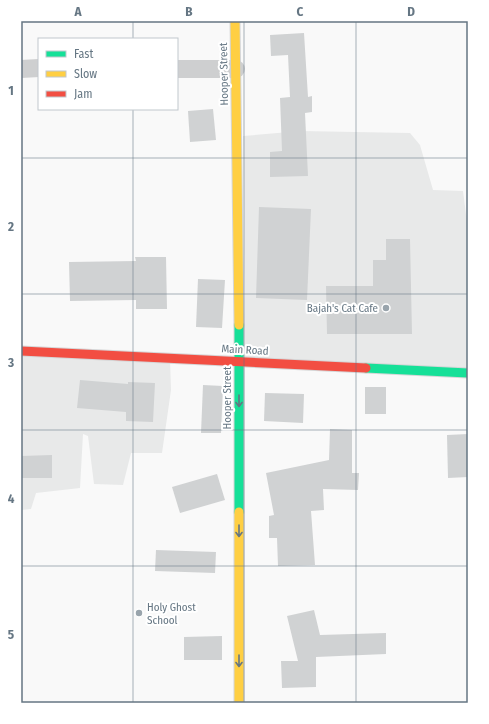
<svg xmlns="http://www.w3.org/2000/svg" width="489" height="724" font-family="'Fira Sans Condensed',sans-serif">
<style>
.built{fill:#e8e9e9}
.building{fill:#d0d2d3}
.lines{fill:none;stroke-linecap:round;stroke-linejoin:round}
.fast-casing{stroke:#d5d6d7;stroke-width:11}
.slow-casing{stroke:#d5d6d7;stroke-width:11}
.jam-casing{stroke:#d5d6d7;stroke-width:11}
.street{stroke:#cecfd0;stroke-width:18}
.fast{stroke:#16e098;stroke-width:9}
.slow{stroke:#ffcf43;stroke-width:9}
.jam{stroke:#f24e42;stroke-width:9}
.oneway{stroke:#657683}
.grid{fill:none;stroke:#657683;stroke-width:1;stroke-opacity:0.55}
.poi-dot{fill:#99a4ac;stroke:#fff;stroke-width:1.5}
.labels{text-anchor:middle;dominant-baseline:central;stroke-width:4;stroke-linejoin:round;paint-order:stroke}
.street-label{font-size:11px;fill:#657683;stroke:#fff}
.poi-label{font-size:11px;fill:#657683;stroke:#fff;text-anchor:end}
.neatline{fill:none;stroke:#657683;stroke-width:1.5}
.grid-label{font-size:13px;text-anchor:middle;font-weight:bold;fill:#657683}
</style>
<rect width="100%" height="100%" fill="#f9f9f9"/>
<g class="built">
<polygon points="301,131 410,133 420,145 433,190 463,191 468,230 468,372 245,362 243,136"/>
<polygon points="21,351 170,360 171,390 162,453 131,453 123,485 94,484 88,436 83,434 80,488 36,493 31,509 21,510"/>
</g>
<g class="building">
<polygon points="304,33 308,97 312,96 312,112 305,113 308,176 270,177 270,152 282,151 280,98 290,97 288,55 271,56 270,35"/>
<polygon points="213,109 216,140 190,142 188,111"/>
<polygon points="259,207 311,209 307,300 256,298"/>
<polygon points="386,239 410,239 412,334 327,334 326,286 373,286 373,260 386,260"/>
<polygon points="135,257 166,257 167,309 136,309 136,300 70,301 69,262 136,261"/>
<polygon points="198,279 225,280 222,328 196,327"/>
<polygon points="80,380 128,384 128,382 155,383 153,422 126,421 126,412 77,408"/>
<polygon points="203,385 223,386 221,433 201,433"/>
<rect x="365" y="387" width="21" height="27"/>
<polygon points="265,393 304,394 303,423 264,421"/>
<polygon points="330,429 352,430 352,473 359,473 358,490 323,489 324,510 311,511 315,565 278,566 277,538 269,538 269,516 274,515 266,473 329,460"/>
<polygon points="468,434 468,477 448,478 447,435"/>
<polygon points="52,455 52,478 21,478 21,456"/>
<polygon points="217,474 225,500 180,513 172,487"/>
<polygon points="156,550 216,552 215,573 155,571"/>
<polygon points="314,610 320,635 386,633 386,654 316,657 316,687 282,688 281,661 298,661 287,616"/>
<polygon points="222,636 222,660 184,660 184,637"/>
</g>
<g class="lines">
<g class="fast-casing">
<g id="fast">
<polyline points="239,325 239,512"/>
<polyline points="366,368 468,373"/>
</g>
</g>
<g class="slow-casing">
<g id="slow">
<polyline points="235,21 239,325"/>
<polyline points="239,512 239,703"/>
</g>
</g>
<g class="jam-casing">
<polyline id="jam" points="21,351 366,368"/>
</g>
<g class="street">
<polyline points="21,69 39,68"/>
<polyline points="177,69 236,69"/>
</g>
<use href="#fast" class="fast"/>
<use href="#slow" class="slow"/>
<use href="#jam" class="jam"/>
</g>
<defs><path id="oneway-shaft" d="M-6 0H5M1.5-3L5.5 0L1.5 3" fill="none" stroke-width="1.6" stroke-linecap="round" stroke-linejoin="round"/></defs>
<g class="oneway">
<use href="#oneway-shaft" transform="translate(239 401) rotate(90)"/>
<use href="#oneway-shaft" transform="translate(239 531) rotate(90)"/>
<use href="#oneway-shaft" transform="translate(239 661) rotate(90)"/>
</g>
<path class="grid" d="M133,21V39M244,21V703M356,21V703M133,109V703M21,158H468M21,294H468M21,430H468M21,566H468"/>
<g class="poi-dot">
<circle cx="386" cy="308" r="4"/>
<circle cx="139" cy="613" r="4"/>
</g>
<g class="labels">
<g class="street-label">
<text transform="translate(224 74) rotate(-91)">Hooper Street</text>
<text transform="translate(245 350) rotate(3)">Main Road</text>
<text transform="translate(227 398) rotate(-90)">Hooper Street</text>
</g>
<g class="poi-label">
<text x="378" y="308">Bajah's Cat Cafe</text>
<text x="147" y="607" text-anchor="start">Holy Ghost<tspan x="147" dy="13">School</tspan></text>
</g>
</g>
<rect width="489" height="724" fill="none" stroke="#ffffff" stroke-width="44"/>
<rect x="38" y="38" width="140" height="72" fill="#ffffff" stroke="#c1c8cd"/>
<rect x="46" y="51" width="20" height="6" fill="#16e098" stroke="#c1c8cd"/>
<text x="74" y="58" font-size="12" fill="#657683">Fast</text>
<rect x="46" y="71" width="20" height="6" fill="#ffcf43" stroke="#c1c8cd"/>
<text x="74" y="78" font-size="12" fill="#657683">Slow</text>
<rect x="46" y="91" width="20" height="6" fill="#f24e42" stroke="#c1c8cd"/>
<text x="74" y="98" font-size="12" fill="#657683">Jam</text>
<rect x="22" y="22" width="445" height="680" class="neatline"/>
<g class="grid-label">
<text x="78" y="16">A</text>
<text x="189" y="16">B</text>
<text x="300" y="16">C</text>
<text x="411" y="16">D</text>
<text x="11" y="95">1</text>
<text x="11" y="231">2</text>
<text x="11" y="367">3</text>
<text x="11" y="503">4</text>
<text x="11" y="639">5</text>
</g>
</svg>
